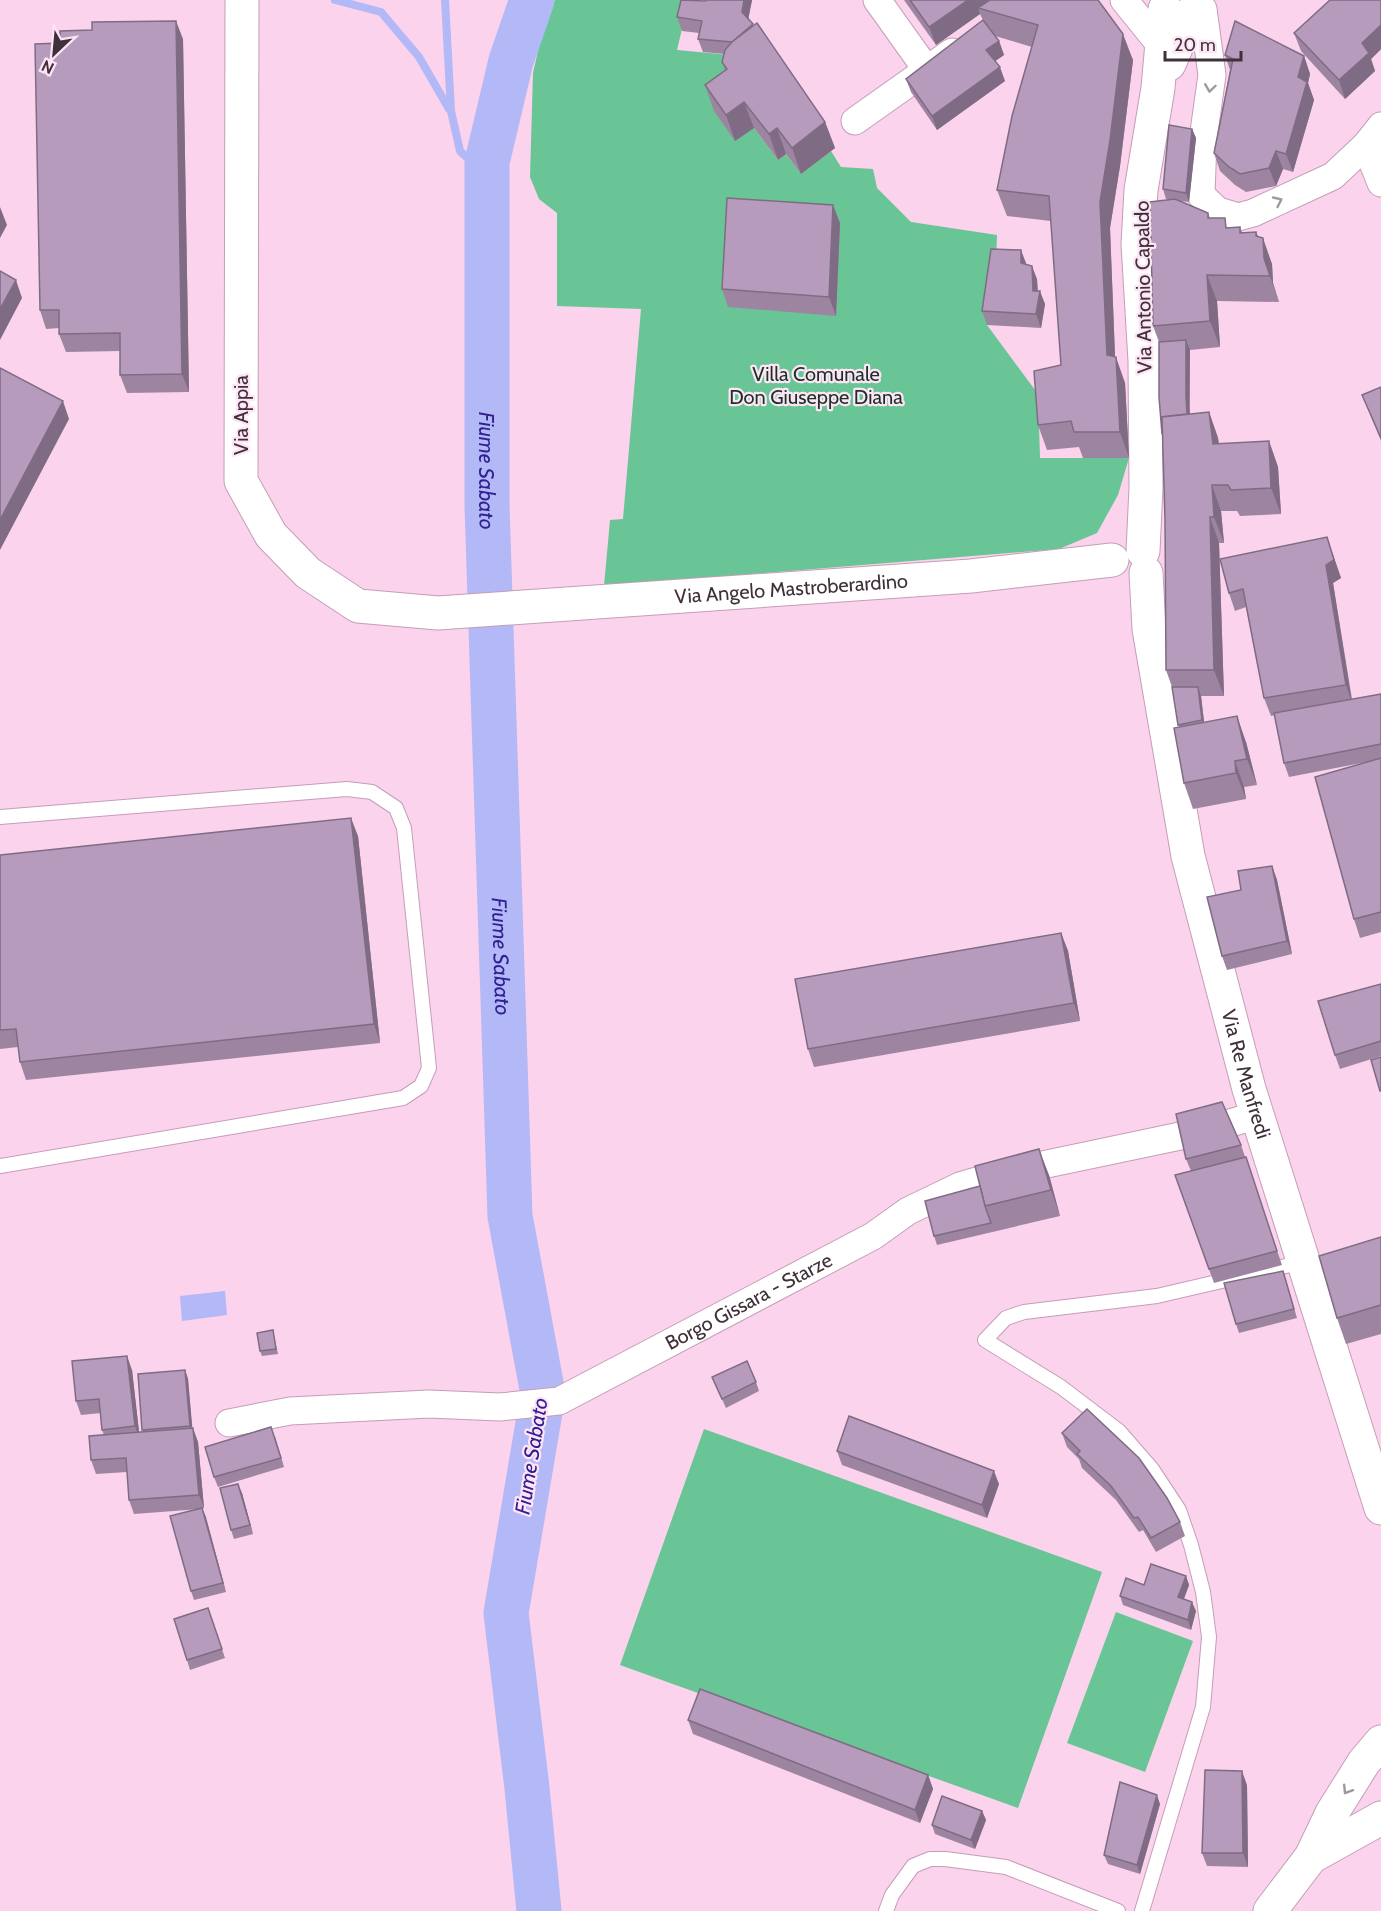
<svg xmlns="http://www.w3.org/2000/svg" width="1381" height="1911" font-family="Cabin,sans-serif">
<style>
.green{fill:#69c496}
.water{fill:#b3b8f6}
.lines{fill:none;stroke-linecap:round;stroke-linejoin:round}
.stream{stroke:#b3b8f6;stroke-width:8}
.river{stroke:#b3b8f6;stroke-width:45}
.lane-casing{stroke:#c49eb6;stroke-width:16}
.street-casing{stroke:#c49eb6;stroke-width:29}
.secondary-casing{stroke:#c49eb6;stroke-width:35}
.highway-casing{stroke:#c49eb6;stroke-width:35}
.lane{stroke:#fff;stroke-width:14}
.street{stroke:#fff;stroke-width:27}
.secondary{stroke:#fff;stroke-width:33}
.highway{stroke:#fff;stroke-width:33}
.wall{fill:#9d85a2}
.shaded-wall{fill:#7f6c84}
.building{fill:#b69bbc;stroke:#7f6c84;stroke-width:1.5}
.oneway{stroke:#9f989c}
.labels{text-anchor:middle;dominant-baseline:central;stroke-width:4.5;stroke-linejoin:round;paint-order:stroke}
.street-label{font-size:20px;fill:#3f303a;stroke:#fee5f5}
.park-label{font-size:20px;fill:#1b3126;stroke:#fee5f5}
.water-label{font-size:21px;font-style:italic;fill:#322092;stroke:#fee5f5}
</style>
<rect width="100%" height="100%" fill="#fbd3ec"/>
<g class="green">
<polygon points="555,0 693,0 686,12 677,50 741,56 754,128 778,160 786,154 801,174 831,151 841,167 873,169 877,188 911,222 997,235 996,263 987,325 1038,394 1040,458 1129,458 1118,495 1097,533 1059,549 604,586 610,520 623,519 641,309 557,306 557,213 539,199 530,177 533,73 545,20"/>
<polygon points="704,1429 1102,1572 1018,1808 620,1665"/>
<polygon points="1116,1612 1193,1641 1145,1772 1067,1743"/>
</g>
<polygon class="water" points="225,1291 227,1315 182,1321 180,1296"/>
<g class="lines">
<g class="stream">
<polyline points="335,0 381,12 419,57 449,109"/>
<polyline points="445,0 451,111 460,151 478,168 487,184"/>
</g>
<path class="river" id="s1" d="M532,0L511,61L487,162V505L510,1216L543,1394L506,1613L527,1788L539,1911"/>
<g class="lane-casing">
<g id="lane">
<polyline points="0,817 347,789 372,792 396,808 404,828 429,1068 421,1086 403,1098 0,1166"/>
<polyline points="886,1911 892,1895 913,1866 930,1859 945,1859 1006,1867 1118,1911"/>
<polyline points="1142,1911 1203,1707 1209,1637 1203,1592 1191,1545 1179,1510 1152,1469 1119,1431 1061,1387 985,1340 1006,1318 1024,1312 1157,1296 1303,1262"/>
</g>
</g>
<g class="street-casing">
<g id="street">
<polyline points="877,0 927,70 952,52"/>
<polyline points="1124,0 1162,47"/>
<polyline points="1203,9 1212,75 1203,139 1201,195 1218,211 1238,217 1253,213 1333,176 1366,145"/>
<polyline points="855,121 927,70"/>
<polyline points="1381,126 1366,145 1381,183"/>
<path id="s2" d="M229,1423L290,1411L429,1404L500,1407L559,1401L873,1236L908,1211L960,1186L1004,1173L1204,1131L1257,1115"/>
</g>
</g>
<g class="secondary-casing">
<g id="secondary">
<path id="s3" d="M242,0L241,481L271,535L308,573L358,606L438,613L971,576L1112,560"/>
<polyline points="1169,64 1191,13"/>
<polyline points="1143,551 1146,488 1145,361 1138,244 1141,190 1158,88 1165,9"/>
<path id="s4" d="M1146,573L1149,629L1188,856L1249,1089L1381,1508"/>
</g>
</g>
<g class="highway-casing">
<g id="highway">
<polyline points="1311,1857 1381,1818"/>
<polyline points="1270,1911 1311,1857 1332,1813 1364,1762 1381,1742"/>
</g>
</g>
<use href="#lane" class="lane"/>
<use href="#street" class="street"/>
<use href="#secondary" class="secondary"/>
<use href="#highway" class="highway"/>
</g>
<g class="wall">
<polygon points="706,0 752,0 748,19 825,122 835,148 801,174 786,154 778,160 754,128 735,141 714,111 705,85 725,70 722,62 724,54 703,52 698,39 699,33 682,31 677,17"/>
<polygon points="904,0 1098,0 1133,60 1120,166 1110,228 1115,357 1125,383 1129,458 1083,458 1079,447 1047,450 1038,425 1061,365 1051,221 1007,216 997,190 1032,47 995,36 999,41 1004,55 995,61 1005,81 937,130 911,92 906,79 983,20 980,14 936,45"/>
<polygon points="1381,0 1381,49 1371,59 1375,71 1345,99 1301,51 1294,33"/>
<polygon points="183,39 189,392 127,393 120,375 120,351 66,352 59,334 59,328 46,329 40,310 60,43"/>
<polygon points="1225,55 1304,56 1310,74 1308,83 1314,100 1293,172 1283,169 1276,186 1246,192 1235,185 1220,171 1214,153 1230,70"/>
<polygon points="1192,129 1196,138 1189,202 1179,201 1208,213 1210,218 1229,228 1240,227 1242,232 1256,232 1272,264 1273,283 1279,302 1217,301 1220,347 1190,350 1190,414 1209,412 1218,438 1219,444 1269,441 1278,467 1281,514 1240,516 1237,511 1221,511 1224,543 1219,543 1224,696 1201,696 1204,722 1246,742 1257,785 1244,787 1246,799 1193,809 1184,783 1179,727 1172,687 1166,670 1165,519 1159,342 1153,326 1171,199 1166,199 1163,189"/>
<polygon points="840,223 836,316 728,307 722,289"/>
<polygon points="1026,264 1037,279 1038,291 1045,304 1041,328 987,325 982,311"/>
<polygon points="1381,387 1381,441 1362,395"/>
<polygon points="1333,555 1341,578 1333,583 1352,699 1381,694 1381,932 1360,938 1354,919 1372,761 1289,777 1284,763 1275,715 1271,716 1264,698 1246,607 1235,611 1229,593"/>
<polygon points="358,836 380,1043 26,1080 20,1062 18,1047 0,1049 0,855"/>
<polygon points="1272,866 1277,880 1292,954 1227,970 1222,956 1241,890"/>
<polygon points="1061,933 1068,951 1080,1021 814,1067 808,1049"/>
<polygon points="1381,984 1381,1056 1340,1069 1335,1055"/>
<polygon points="1241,1145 1282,1265 1214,1283 1175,1175 1191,1171 1186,1159"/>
<polygon points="1049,1175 1060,1216 937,1245 934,1236 980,1186"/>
<polygon points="1381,1237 1381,1334 1346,1344 1337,1318"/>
<polygon points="1286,1280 1297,1318 1239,1333 1236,1324"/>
<polygon points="274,1335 278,1354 262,1356 260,1351"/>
<polygon points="132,1370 139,1432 143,1432 142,1430 185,1370 188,1379 192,1428 198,1442 204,1508 202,1509 226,1592 194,1600 191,1591 200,1509 134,1514 129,1500 127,1472 96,1474 91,1460 104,1435 102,1430 101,1413 81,1415 76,1401"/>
<polygon points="712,1377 756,1382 759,1391 726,1408"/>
<polygon points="1062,1433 1180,1522 1185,1536 1156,1552 1143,1530 1139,1532 1116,1500 1082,1468 1079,1459 1067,1447"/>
<polygon points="275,1436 284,1467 218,1487 214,1477"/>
<polygon points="837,1451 999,1484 987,1518 842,1465"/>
<polygon points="242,1493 253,1534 234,1539 231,1530"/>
<polygon points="1186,1576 1189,1585 1184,1599 1196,1611 1191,1630 1123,1605 1120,1596 1144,1585"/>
<polygon points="208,1608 225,1658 190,1670 187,1660"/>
<polygon points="688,1720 928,1775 933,1789 920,1823 693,1734"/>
<polygon points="1247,1785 1248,1867 1207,1866 1202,1853"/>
<polygon points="1160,1804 1140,1874 1108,1864 1104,1855"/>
<polygon points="982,1811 986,1820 975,1849 935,1834 932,1825"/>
</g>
<g class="shaded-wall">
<polygon points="744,0 752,0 747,26 742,12"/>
<polygon points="968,0 1000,0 978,8 980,14 936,45 929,27"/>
<polygon points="176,21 183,39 189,392 182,374"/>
<polygon points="1381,25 1381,49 1371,59 1375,71 1345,99 1339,80 1362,43"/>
<polygon points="1123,34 1133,60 1120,166 1110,228 1116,381 1107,355 1100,202"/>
<polygon points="999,41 1004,55 991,64 986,50"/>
<polygon points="1304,56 1310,74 1308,83 1314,100 1293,172 1286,154 1298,77"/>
<polygon points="1000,67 1005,81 937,130 932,116"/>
<polygon points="744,102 754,128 735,141 726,115"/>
<polygon points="825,122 835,148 801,174 792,148"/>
<polygon points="777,128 786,154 778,160 769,134"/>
<polygon points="1192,129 1196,138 1189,202 1186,193"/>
<polygon points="1276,151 1283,169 1276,186 1269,168"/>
<polygon points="833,205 840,223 836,316 829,297"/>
<polygon points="0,207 7,225 0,238"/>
<polygon points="1256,232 1263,252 1263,238 1272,264 1273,283 1279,302 1256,236"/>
<polygon points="1021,250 1026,263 1026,277 1021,263"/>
<polygon points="1032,266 1037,279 1038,303 1040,291 1045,304 1041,328 1036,314 1033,291"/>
<polygon points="1207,275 1217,301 1220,347 1210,321"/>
<polygon points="16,280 22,298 0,340 0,309"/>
<polygon points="1186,340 1190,350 1189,406 1192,439 1189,430 1186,397"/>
<polygon points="1116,357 1125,383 1129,458 1120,432"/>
<polygon points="63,401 69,419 0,550 0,520"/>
<polygon points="1209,412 1218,438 1222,470 1213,444"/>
<polygon points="1269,441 1278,467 1281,514 1271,488"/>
<polygon points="1212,485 1221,511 1224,543 1214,517"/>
<polygon points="1210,517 1219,543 1224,696 1214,670"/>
<polygon points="1327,537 1341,578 1333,583 1352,703 1346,685 1326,565"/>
<polygon points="1198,687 1201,696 1205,730 1202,720"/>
<polygon points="1237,716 1246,742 1257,785 1247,759"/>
<polygon points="1235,761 1244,787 1246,799 1236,773"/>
<polygon points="351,818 358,836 380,1043 374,1024"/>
<polygon points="1272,866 1277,880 1292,954 1287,941"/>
<polygon points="1061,933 1068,951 1080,1021 1074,1003"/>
<polygon points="1039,1149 1049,1175 1060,1216 1051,1190"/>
<polygon points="127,1356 132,1370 140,1440 135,1426"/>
<polygon points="185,1370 188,1379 193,1435 190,1426"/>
<polygon points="193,1428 198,1442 204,1508 199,1495"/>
<polygon points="994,1471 999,1484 987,1518 982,1505"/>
<polygon points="238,1484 242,1493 253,1534 250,1525"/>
<polygon points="202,1508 206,1517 226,1592 223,1583"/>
<polygon points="1186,1576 1189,1585 1181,1606 1178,1597"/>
<polygon points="1192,1602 1196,1611 1191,1630 1188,1620"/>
<polygon points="1242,1771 1247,1785 1248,1867 1243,1853"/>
<polygon points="928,1775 933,1789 920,1823 915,1810"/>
<polygon points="1157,1795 1160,1804 1140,1874 1137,1865"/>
<polygon points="982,1811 986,1820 975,1849 971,1840"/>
</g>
<g class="building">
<polygon points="681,0 705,1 706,0 744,0 742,12 753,24 732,42 698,39 702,21 677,17"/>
<polygon points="910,0 968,0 929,27"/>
<polygon points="990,0 1098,0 1123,34 1110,140 1100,202 1107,355 1116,357 1120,432 1074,432 1071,421 1038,425 1034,371 1061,365 1049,196 997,190 1012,116 1038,25 978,8"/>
<polygon points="1330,0 1381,0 1381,25 1362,43 1369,53 1339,80 1294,33"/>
<polygon points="983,20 999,41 986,50 1000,67 932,116 906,79"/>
<polygon points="176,21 182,374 120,375 120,333 59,334 59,310 40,310 35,44 60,43 60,31 92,30 92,22"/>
<polygon points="1235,21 1304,56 1298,77 1307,82 1286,154 1276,151 1269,168 1240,174 1229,167 1214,153 1233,59 1225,55"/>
<polygon points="757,23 825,122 792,148 777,128 769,134 744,102 726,115 705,85 727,69 722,62 725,50 732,42"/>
<polygon points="1169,125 1192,129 1186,193 1163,189"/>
<polygon points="727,198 833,205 829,297 722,289"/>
<polygon points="1175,199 1208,213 1208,218 1225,218 1226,228 1240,227 1240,233 1256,232 1256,236 1263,238 1264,258 1270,276 1207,275 1210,321 1153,326 1150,202"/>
<polygon points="991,249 1021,250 1021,263 1032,266 1033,291 1040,291 1036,314 982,311"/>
<polygon points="0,271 16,280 0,309"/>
<polygon points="1186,340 1186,397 1187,414 1162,417 1162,434 1159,397 1159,342"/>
<polygon points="0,368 63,401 0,520"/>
<polygon points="1381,387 1381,438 1362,395"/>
<polygon points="1209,412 1213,444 1269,441 1271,488 1231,490 1228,485 1212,485 1214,517 1210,517 1214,670 1166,670 1165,519 1162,417"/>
<polygon points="1327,537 1334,560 1326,565 1346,685 1264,698 1243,589 1229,593 1220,559"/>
<polygon points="1172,687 1198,687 1202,720 1178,725"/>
<polygon points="1381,694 1381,744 1284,763 1274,713"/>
<polygon points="1237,716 1247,759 1235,761 1236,773 1184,783 1174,728"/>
<polygon points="1381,758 1381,912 1354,919 1315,777"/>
<polygon points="351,818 374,1024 20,1062 16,1029 0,1030 0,855"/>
<polygon points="1272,866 1287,941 1222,956 1207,897 1241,890 1238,871"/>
<polygon points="1061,933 1074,1003 808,1049 795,979"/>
<polygon points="1381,984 1381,1041 1335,1055 1318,1001"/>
<polygon points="1381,1057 1381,1091 1380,1091 1371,1060"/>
<polygon points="1222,1102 1241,1145 1186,1159 1176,1114"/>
<polygon points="1039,1149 1051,1190 985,1206 975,1166"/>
<polygon points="1246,1157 1277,1251 1209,1269 1175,1175"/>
<polygon points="980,1186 985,1206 991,1223 934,1236 925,1201"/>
<polygon points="1381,1237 1381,1305 1337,1318 1319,1256"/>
<polygon points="1283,1271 1294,1309 1236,1324 1224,1283"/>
<polygon points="273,1330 276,1349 260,1351 257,1333"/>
<polygon points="127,1356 135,1426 102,1430 99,1399 76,1401 72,1361"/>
<polygon points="747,1361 756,1382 722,1399 712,1377"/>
<polygon points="185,1370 190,1426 142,1430 138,1374"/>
<polygon points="1087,1409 1139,1458 1167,1498 1180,1522 1151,1538 1138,1517 1134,1518 1111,1486 1077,1454 1080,1451 1062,1433"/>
<polygon points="849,1416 994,1471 982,1505 837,1451"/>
<polygon points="271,1427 281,1458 214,1477 205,1447"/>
<polygon points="193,1428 199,1495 129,1500 126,1458 91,1460 89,1436"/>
<polygon points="238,1484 250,1525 231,1530 220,1488"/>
<polygon points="202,1508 223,1583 191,1591 170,1516"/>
<polygon points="1151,1564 1186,1576 1178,1597 1192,1602 1188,1620 1120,1596 1126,1578 1144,1585"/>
<polygon points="208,1608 222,1649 187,1660 174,1619"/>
<polygon points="700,1689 928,1775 915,1810 688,1720"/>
<polygon points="1205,1770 1242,1771 1243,1853 1202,1853"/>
<polygon points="1120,1782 1157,1795 1137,1865 1104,1855"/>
<polygon points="942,1796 982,1811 971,1840 932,1825"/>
</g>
<defs><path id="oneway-chevron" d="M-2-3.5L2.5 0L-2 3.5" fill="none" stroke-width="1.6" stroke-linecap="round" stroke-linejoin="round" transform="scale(1.5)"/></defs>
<g class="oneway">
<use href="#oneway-chevron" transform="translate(1210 88) rotate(98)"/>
<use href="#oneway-chevron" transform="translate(1278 201) rotate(-25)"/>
<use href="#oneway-chevron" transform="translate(1347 1790) rotate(122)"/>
</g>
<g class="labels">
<g class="street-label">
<text transform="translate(1143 287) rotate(-91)">Via Antonio Capaldo</text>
<text transform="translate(241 415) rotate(-90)">Via Appia</text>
<text stroke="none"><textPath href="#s3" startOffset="1090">Via Angelo Mastroberardino</textPath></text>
<text stroke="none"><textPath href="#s4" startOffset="512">Via Re Manfredi</textPath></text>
<text stroke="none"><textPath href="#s2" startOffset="546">Borgo Gissara - Starze</textPath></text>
</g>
<g class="park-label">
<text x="816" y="374">Villa Comunale<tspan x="816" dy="23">Don Giuseppe Diana</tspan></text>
</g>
<g class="water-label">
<text stroke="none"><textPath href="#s1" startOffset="477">Fiume Sabato</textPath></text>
<text stroke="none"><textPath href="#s1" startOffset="963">Fiume Sabato</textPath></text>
<text transform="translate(531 1456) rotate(-81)">Fiume Sabato</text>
</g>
</g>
<g transform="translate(54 54) rotate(206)" stroke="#fee5f5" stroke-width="4.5" paint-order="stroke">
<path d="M0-4.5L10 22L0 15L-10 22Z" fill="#3f303a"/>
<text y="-9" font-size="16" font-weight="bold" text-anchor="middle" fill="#3f303a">N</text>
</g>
<path d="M1165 51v9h76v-9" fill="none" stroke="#3f303a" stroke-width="3"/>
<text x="1174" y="51" font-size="18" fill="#3f303a" stroke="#fee5f5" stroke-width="4.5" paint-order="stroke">20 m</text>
</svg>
